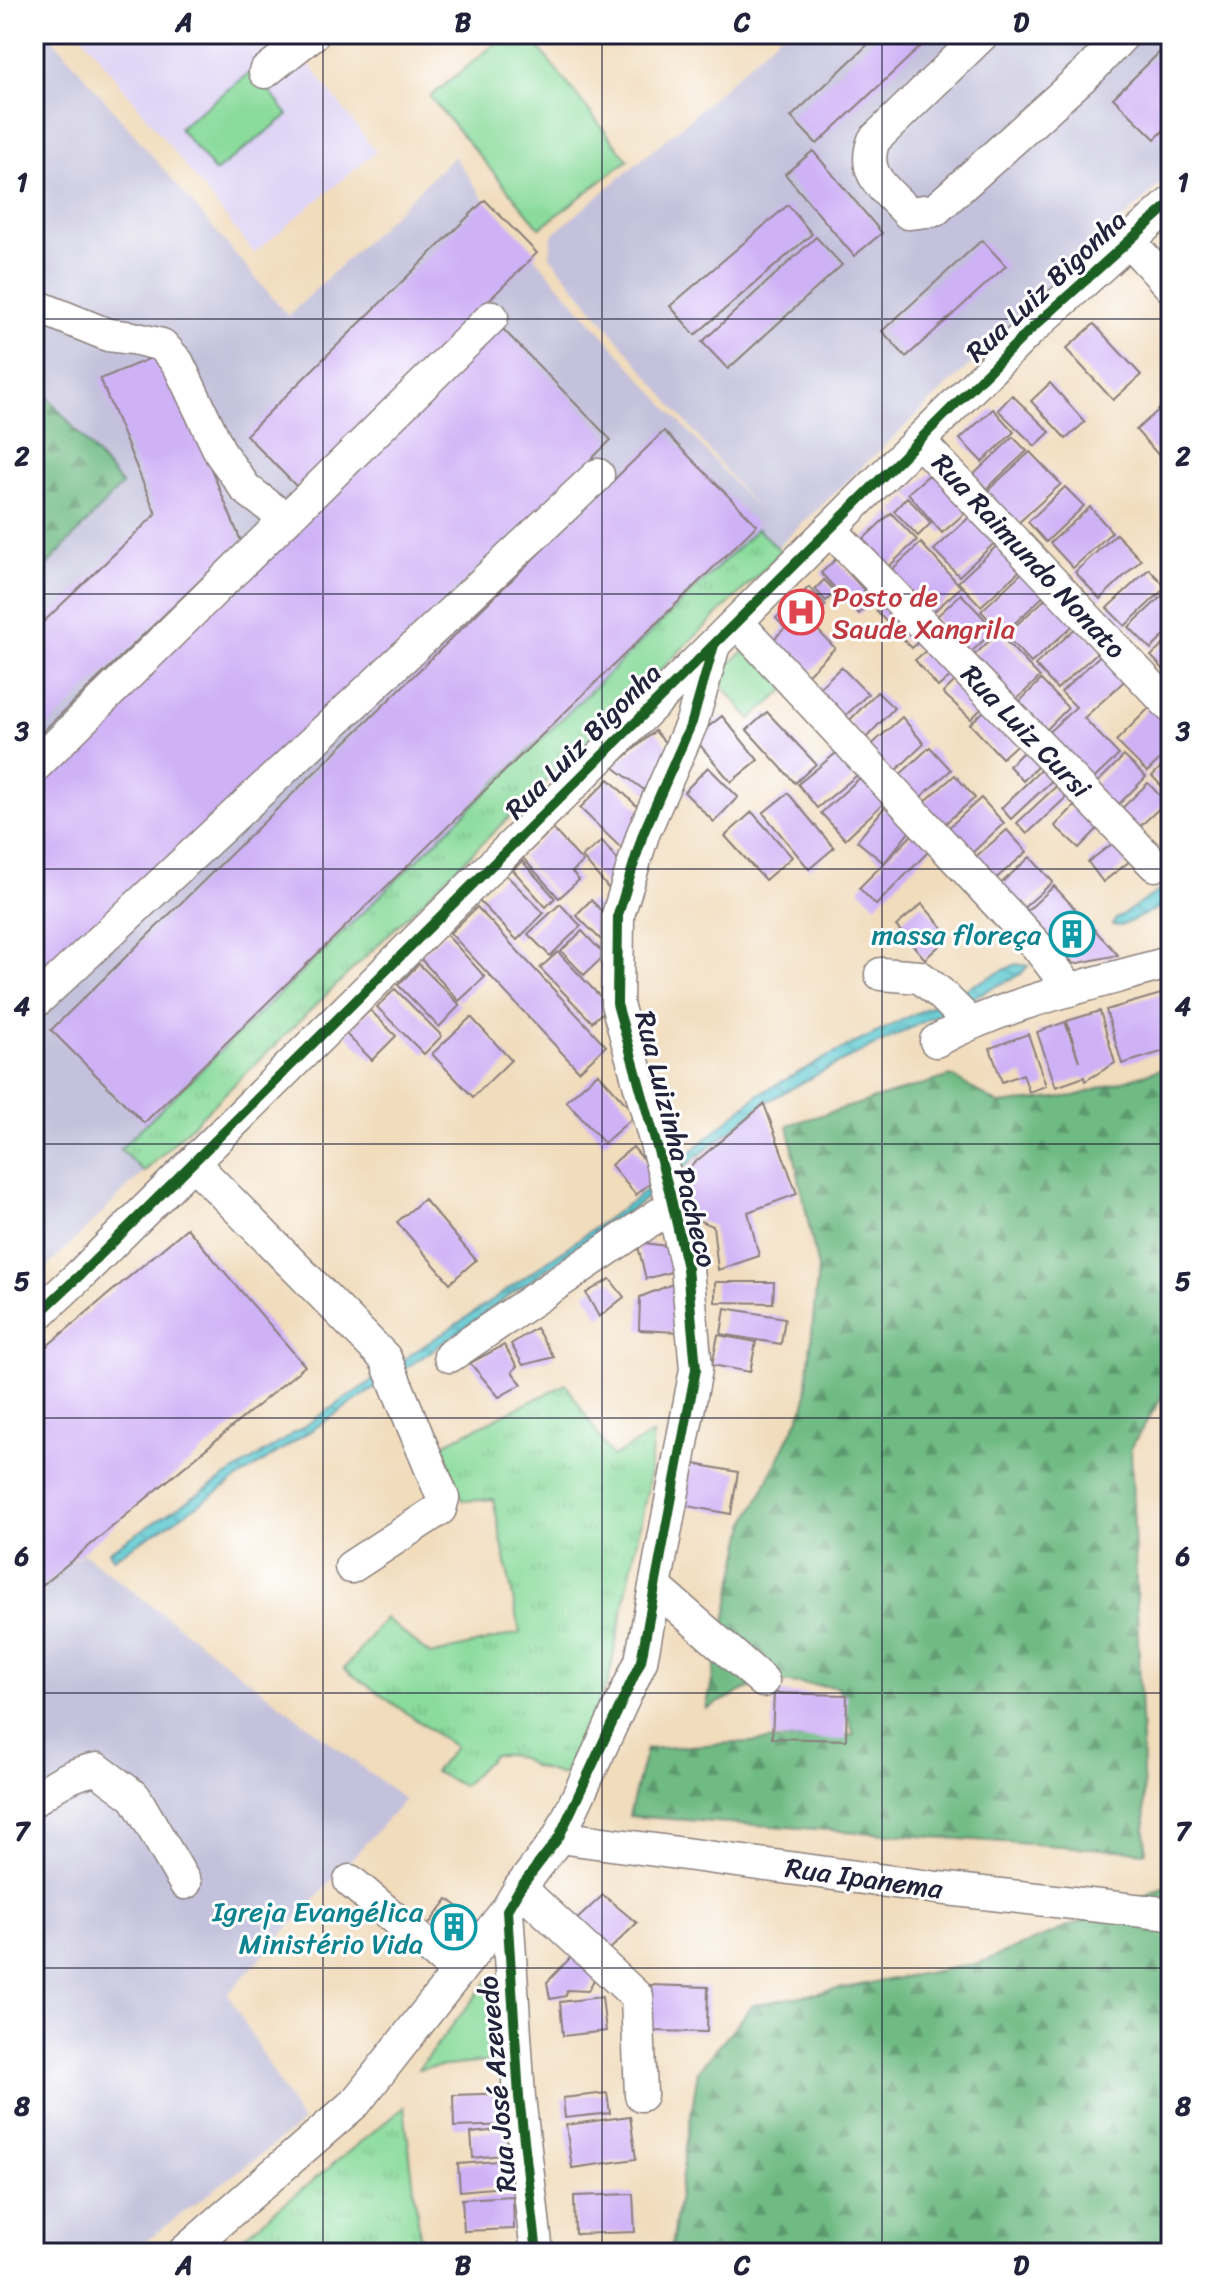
<svg xmlns="http://www.w3.org/2000/svg" width="1205" height="2287" font-family="Sriracha,sans-serif">
<style>
.built{fill:#dfd5f5}
.industrial{fill:#c3c1db}
.grass{fill:url(#grass-tufts);stroke:#567e6c;stroke-width:2}
.forest{fill:url(#forest-firs);stroke:#486e60;stroke-width:2}
.green{fill:#8adb9c;stroke:#567e6c;stroke-width:2}
.water{fill:url(#water-waves);stroke:#3f7686;stroke-width:2}
.building{fill:#cfb1f6}
.lines{fill:none;stroke-linecap:round;stroke-linejoin:round}
.minor-casing{stroke:#8a7f7c;stroke-width:35}
.minor{stroke:#fff;stroke-width:32}
.cycleway-casing{stroke:#fff;stroke-width:15}
.cycleway{stroke:#1b5e20;stroke-width:10}
.grid{fill:none;stroke:#22223b;stroke-width:2;stroke-opacity:0.55}
.labels{text-anchor:middle;dominant-baseline:central;stroke-width:6;stroke-linejoin:round;paint-order:stroke}
.street-label{font-size:28px;fill:#22223b;stroke:#fff}
.health-label{font-size:28px;fill:#be3a42;stroke:#fff;text-anchor:start}
.culture-label{font-size:28px;fill:#0d838f;stroke:#fff;text-anchor:end}
.neatline{fill:none;stroke:#22223b;stroke-width:3}
.grid-label{font-size:26px;text-anchor:middle;font-weight:bold;fill:#22223b}
</style>
<defs>
<pattern id="grass-tufts" width="24" height="20" patternUnits="userSpaceOnUse" patternTransform="scale(2)"><rect width="24" height="20" fill="#8adb9c"/><path d="M3 7l-1-3M5 7V3M7 7l1-3M15 17l-1-3M17 17v-4M19 17l1-3" fill="none" stroke="#77bc87"/></pattern>
<pattern id="forest-firs" width="22" height="20" patternUnits="userSpaceOnUse" patternTransform="scale(2)"><rect width="22" height="20" fill="#6fbb84"/><path d="M5 1l3.5 6h-7zM16 11l3.5 6h-7z" fill="#5b986d"/></pattern>
<pattern id="water-waves" width="16" height="10" patternUnits="userSpaceOnUse" patternTransform="scale(2)"><rect width="16" height="10" fill="#5cc9d0"/><path d="M0 5q4-4 8 0t8 0" fill="none" stroke="#50acb4"/></pattern>
</defs>
<rect width="100%" height="100%" fill="#fff"/>
<filter id="ink" filterUnits="userSpaceOnUse"><feTurbulence type="fractalNoise" baseFrequency=".0125" numOctaves="2"/><feDisplacementMap in="SourceGraphic" scale="16" xChannelSelector="R" yChannelSelector="G"/><feConvolveMatrix kernelMatrix="1 2 1 2 8 2 1 2 1" color-interpolation-filters="sRGB"/></filter>
<filter id="wash" filterUnits="userSpaceOnUse"><feTurbulence type="fractalNoise" baseFrequency=".006" numOctaves="4" result="noise"/><feDisplacementMap in="SourceGraphic" scale="32" xChannelSelector="R" yChannelSelector="G"/><feGaussianBlur stdDeviation="1.8" result="paint"/><feColorMatrix in="noise" values="0 0 0 0 0 0 0 0 0 0 0 0 0 0 0 0 0 1.4 0 .05"/><feComposite in="paint" operator="in"/></filter>
<g filter="url(#wash)">
<rect width="100%" height="100%" fill="#f1dcbc"/>
<polygon class="built" points="81,34 286,34 376,152 254,253"/>
<g class="industrial">
<polygon points="34,34 49,34 288,316 454,156 485,200 516,231 530,252 762,515 550,256 552,235 685,123 781,34 1171,34 1171,174 784,541 34,1280 34,579 122,485 34,381"/>
<polygon points="83,1553 405,1800 228,1994 302,2123 130,2253 34,2253 34,1590"/>
</g>
<g class="grass">
<polygon points="757,529 782,552 144,1172 120,1149"/>
<polygon points="566,1384 612,1457 653,1434 648,1486 608,1683 563,1775 533,1766 521,1758 507,1755 493,1755 463,1786 434,1772 455,1747 344,1669 385,1618 430,1655 520,1633 493,1499 463,1501 439,1446"/>
<polygon points="404,2107 422,2253 223,2253"/>
</g>
<g class="forest">
<polygon points="34,381 122,485 34,579"/>
<polygon points="1171,1066 1171,1382 1131,1447 1146,1852 629,1816 646,1749 854,1735 838,1687 763,1681 706,1709 746,1524 805,1405 818,1269 788,1125 951,1076 999,1104 1075,1096"/>
<polygon points="1171,1885 1171,2253 670,2253 698,2070 753,2005 979,1963"/>
</g>
<g class="green">
<polygon points="507,34 528,34 628,160 540,228 430,97"/>
<polygon points="253,70 288,115 215,172 179,128"/>
<polygon points="751,645 789,686 751,719 723,687 728,665"/>
<polygon points="490,1978 509,1993 512,2059 418,2069"/>
</g>
<g class="water">
<polygon points="1171,883 1171,902 1121,926 1112,925 1116,919"/>
<polygon points="1016,964 1028,966 1021,974 835,1065 766,1102 638,1204 427,1354 172,1522 113,1558 109,1551 279,1443 504,1292 635,1199 759,1094 829,1056"/>
</g>
<g id="blocks">
<g class="building">
<polygon points="879,34 934,34 817,144 791,117"/>
<polygon points="1171,41 1171,123 1155,139 1113,98"/>
<polygon points="813,151 882,233 854,256 785,174"/>
<polygon points="485,200 537,253 298,488 246,435"/>
<polygon points="788,205 812,234 695,335 670,306"/>
<polygon points="816,237 842,265 728,369 702,342"/>
<polygon points="982,240 1006,266 906,357 882,331"/>
<polygon points="1094,324 1141,375 1113,400 1066,349"/>
<polygon points="499,325 611,440 34,996 34,774"/>
<polygon points="163,353 241,541 34,740 34,631 156,514 100,379"/>
<polygon points="1050,383 1085,422 1066,439 1031,401"/>
<polygon points="1012,395 1050,432 1035,446 998,410"/>
<polygon points="1171,399 1171,453 1163,460 1136,430"/>
<polygon points="993,409 1014,432 982,462 960,439"/>
<polygon points="664,431 757,525 144,1123 51,1030"/>
<polygon points="1013,437 1027,451 986,489 973,475"/>
<polygon points="1030,452 1061,484 1016,525 986,492"/>
<polygon points="937,468 972,507 942,533 908,493"/>
<polygon points="1065,487 1084,506 1046,542 1028,522"/>
<polygon points="907,497 931,523 918,536 894,511"/>
<polygon points="1090,507 1112,532 1073,568 1050,543"/>
<polygon points="976,511 1001,537 959,576 934,550"/>
<polygon points="891,513 917,540 886,569 860,542"/>
<polygon points="1116,534 1141,560 1100,599 1075,572"/>
<polygon points="1003,540 1026,565 981,606 958,582"/>
<polygon points="921,543 961,587 930,615 889,572"/>
<polygon points="836,559 873,600 859,614 821,573"/>
<polygon points="1027,568 1049,591 1003,634 981,611"/>
<polygon points="1149,569 1166,587 1125,626 1107,608"/>
<polygon points="824,580 836,592 826,601 815,589"/>
<polygon points="809,587 826,605 809,621 835,648 806,676 772,641 785,628 776,618"/>
<polygon points="1165,593 1171,599 1171,629 1151,649 1129,627"/>
<polygon points="961,594 995,630 969,654 935,618"/>
<polygon points="1051,594 1077,622 1031,663 1005,635"/>
<polygon points="891,597 927,634 912,648 876,611"/>
<polygon points="1079,625 1101,649 1057,689 1035,665"/>
<polygon points="998,633 1040,677 1013,703 970,659"/>
<polygon points="1171,638 1171,677 1151,656"/>
<polygon points="935,643 958,670 938,687 915,660"/>
<polygon points="1108,648 1132,674 1084,718 1119,755 1086,786 1042,738 1076,707 1061,692"/>
<polygon points="841,667 868,694 843,718 816,691"/>
<polygon points="960,676 987,703 971,719 943,693"/>
<polygon points="1041,680 1068,708 1041,735 1014,707"/>
<polygon points="877,692 894,708 865,739 848,722"/>
<polygon points="1156,701 1171,717 1171,748 1147,772 1116,741"/>
<polygon points="992,704 1024,738 1002,758 970,724"/>
<polygon points="767,712 816,764 795,783 747,730"/>
<polygon points="722,716 758,760 731,782 694,738"/>
<polygon points="902,717 924,744 892,774 867,749"/>
<polygon points="655,731 669,747 651,795 613,767"/>
<polygon points="1031,744 1046,758 1023,781 1009,766"/>
<polygon points="846,745 866,768 817,808 798,784"/>
<polygon points="930,747 951,770 915,802 895,779"/>
<polygon points="1124,756 1146,777 1112,811 1091,789"/>
<polygon points="1171,757 1171,796 1152,776"/>
<polygon points="1049,762 1060,773 1011,819 1001,808"/>
<polygon points="708,767 738,797 714,822 684,792"/>
<polygon points="955,775 975,798 942,826 922,804"/>
<polygon points="862,776 885,802 845,839 821,813"/>
<polygon points="1065,778 1075,789 1027,834 1017,823"/>
<polygon points="609,779 646,815 630,857 580,808"/>
<polygon points="1148,783 1166,802 1133,833 1116,814"/>
<polygon points="788,793 834,848 809,869 763,813"/>
<polygon points="981,798 1004,823 970,855 946,830"/>
<polygon points="1082,798 1106,820 1079,848 1055,826"/>
<polygon points="888,803 915,825 884,863 857,841"/>
<polygon points="752,812 792,857 765,880 725,836"/>
<polygon points="553,829 583,862 572,872 579,880 559,898 522,857"/>
<polygon points="1007,830 1027,852 994,880 974,858"/>
<polygon points="915,832 932,848 876,905 859,888"/>
<polygon points="1120,838 1135,857 1103,882 1088,862"/>
<polygon points="602,841 625,869 614,895 582,857"/>
<polygon points="1030,857 1053,882 1020,911 998,886"/>
<polygon points="522,861 555,898 546,907 513,870"/>
<polygon points="505,874 544,913 517,940 478,900"/>
<polygon points="1054,886 1118,955 1074,964 1026,912"/>
<polygon points="591,900 611,920 609,948 576,915"/>
<polygon points="560,904 581,926 550,956 528,934"/>
<polygon points="922,904 950,936 925,959 896,926"/>
<polygon points="477,907 606,1046 579,1071 450,933"/>
<polygon points="582,931 605,955 584,975 561,951"/>
<polygon points="445,933 485,977 459,1001 419,957"/>
<polygon points="558,952 609,1006 592,1022 540,968"/>
<polygon points="419,964 460,1005 439,1027 398,985"/>
<polygon points="395,989 442,1036 424,1054 377,1007"/>
<polygon points="1171,991 1171,1049 1122,1064 1106,1010"/>
<polygon points="370,1010 396,1036 372,1060 346,1034"/>
<polygon points="1100,1011 1115,1063 1085,1081 1084,1077 1056,1087 1037,1032 1065,1022 1079,1061 1067,1021"/>
<polygon points="471,1017 511,1060 473,1097 432,1054"/>
<polygon points="1028,1034 1046,1086 1029,1092 1023,1074 1002,1082 990,1048"/>
<polygon points="598,1073 636,1115 604,1143 566,1101"/>
<polygon points="764,1104 797,1194 748,1212 759,1256 718,1270 713,1226 692,1218 679,1176"/>
<polygon points="633,1147 648,1165 652,1181 636,1195 611,1165"/>
<polygon points="424,1199 476,1260 450,1283 397,1222"/>
<polygon points="187,1228 305,1366 34,1592 34,1357"/>
<polygon points="637,1242 674,1247 678,1270 646,1279"/>
<polygon points="610,1279 624,1297 599,1317 586,1293"/>
<polygon points="680,1281 678,1332 639,1330 640,1297"/>
<polygon points="715,1282 774,1282 773,1303 715,1302"/>
<polygon points="725,1308 785,1318 781,1344 721,1334"/>
<polygon points="536,1328 554,1357 523,1365 511,1344"/>
<polygon points="718,1335 756,1342 750,1372 712,1365"/>
<polygon points="504,1345 517,1366 512,1372 522,1384 499,1397 470,1363"/>
<polygon points="689,1463 738,1472 731,1514 682,1505"/>
<polygon points="774,1693 847,1695 846,1740 772,1738"/>
<polygon points="603,1895 637,1923 605,1954 573,1923"/>
<polygon points="448,1899 483,1926 461,1955 426,1928"/>
<polygon points="575,1953 597,1974 588,1991 567,1990 566,1996 550,1999 547,1982"/>
<polygon points="650,1985 708,1987 707,2032 649,2031"/>
<polygon points="602,1997 606,2031 563,2036 560,2002"/>
<polygon points="512,2093 513,2125 454,2127 453,2095"/>
<polygon points="607,2093 610,2113 565,2118 563,2098"/>
<polygon points="630,2116 636,2159 572,2168 566,2125"/>
<polygon points="508,2129 511,2154 473,2158 471,2133"/>
<polygon points="512,2160 514,2186 460,2191 458,2164"/>
<polygon points="633,2194 635,2232 575,2234 574,2196"/>
<polygon points="513,2196 514,2229 464,2231 462,2199"/>
</g>
</g>
</g>
<g filter="url(#ink)">
<use href="#blocks" fill-opacity="0" stroke="#8a7f7c" stroke-width="2"/>
<g class="lines">
<g class="minor-casing">
<g id="minor">
<path d="M983,34L874,140C860,175 886,189 908,213L935,210L1091,69L1124,34"/>
<polyline points="265,72 313,34"/>
<polyline points="1129,241 1171,287"/>
<polyline points="34,305 108,335 133,338 162,345 178,363 221,454 246,489 286,519"/>
<polyline points="919,441 1171,707"/>
<polyline points="830,529 1155,865"/>
<polyline points="737,622 1037,946 1070,989"/>
<polyline points="34,767 492,317"/>
<polyline points="881,974 920,977 940,993 970,1023"/>
<polyline points="34,1003 598,475"/>
<path d="M936,1041C1008,1001 1092,985 1171,962"/>
<polyline points="200,1155 195,1165 385,1358 443,1498 440,1509 351,1567"/>
<polyline points="34,1318 80,1275 1028,332 1171,203"/>
<polyline points="450,1356 673,1205"/>
<polyline points="655,1587 763,1681"/>
<path d="M34,1800C54,1785 72,1773 97,1769L135,1797L185,1883"/>
<polyline points="559,1837 938,1888 1171,1914"/>
<polyline points="350,1881 458,1972"/>
<polyline points="520,1888 637,1997 641,2095"/>
<polyline points="507,1910 519,2097 537,2253"/>
<polyline points="183,2253 356,2102 507,1910 520,1888 559,1837 641,1661 696,1369 687,1268 669,1190 617,1004 618,915 643,834 692,722 714,645"/>
</g>
</g>
<use href="#minor" class="minor"/>
<g class="cycleway-casing">
<g id="cycleway">
<polyline points="34,1318 80,1275 1028,332 1171,203"/>
<polyline points="537,2253 519,2097 507,1910 520,1888 559,1837 641,1661 696,1369 687,1268 669,1190 617,1004 618,915 643,834 692,722 714,645"/>
</g>
</g>
<use href="#cycleway" class="cycleway"/>
</g>
</g>
<path class="grid" d="M323,34V2253M602,34V2253M882,34V2253M34,319H1171M34,594H1171M34,869H1171M34,1144H1171M34,1418H1171M34,1693H1171M34,1968H1171"/>
<defs>
<g id="hospital-ring" transform="scale(2.3)"><circle r="9.5" fill="#fff" stroke="#e0444e" stroke-width="1.5"/><path d="M-5-5h3v3.5h4V-5h3V5h-3V1.5h-4V5h-3Z" fill="#e0444e"/></g>
<g id="building-ring" transform="scale(2.3)"><circle r="9.5" fill="#fff" stroke="#0f9aa8" stroke-width="1.5"/><path d="M-4-6H4V6H1V3H-1V6H-4ZM-2.5-4.3h1.7v1.8h-1.7ZM.8-4.3h1.7v1.8H.8ZM-2.5-1h1.7V.8h-1.7ZM.8-1h1.7V.8H.8Z" fill="#0f9aa8"/></g>
</defs>
<g fill-rule="evenodd">
<use href="#hospital-ring" x="801" y="612"/>
<use href="#building-ring" x="1072" y="934"/>
<use href="#building-ring" x="454" y="1927"/>
</g>
<g class="labels">
<g class="street-label">
<text transform="translate(1046 286) rotate(-43)">Rua Luiz Bigonha</text>
<text transform="translate(1029 556) rotate(47)">Rua Raimundo Nonato</text>
<text transform="translate(1026 731) rotate(46)">Rua Luiz Cursi</text>
<text transform="translate(583 741) rotate(-45)">Rua Luiz Bigonha</text>
<text transform="translate(676 1139) rotate(76)">Rua Luizinha Pacheco</text>
<text transform="translate(864 1878) rotate(8)">Rua Ipanema</text>
<text transform="translate(497 2084) rotate(-95)">Rua José Azevedo</text>
</g>
<g class="health-label">
<text x="832" y="596">Posto de<tspan x="832" dy="32">Saude Xangrila</tspan></text>
</g>
<g class="culture-label">
<text x="1041" y="934">massa floreça</text>
<text x="423" y="1911">Igreja Evangélica<tspan x="423" dy="32">Ministério Vida</tspan></text>
</g>
</g>
<rect width="1205" height="2287" fill="none" stroke="#fff" stroke-width="88"/>
<rect x="44" y="44" width="1117" height="2199" class="neatline"/>
<g class="grid-label">
<text x="184" y="31">A</text>
<text x="463" y="31">B</text>
<text x="742" y="31">C</text>
<text x="1021" y="31">D</text>
<text x="22" y="191">1</text>
<text x="1183" y="191">1</text>
<text x="22" y="465">2</text>
<text x="1183" y="465">2</text>
<text x="22" y="740">3</text>
<text x="1183" y="740">3</text>
<text x="22" y="1015">4</text>
<text x="1183" y="1015">4</text>
<text x="22" y="1290">5</text>
<text x="1183" y="1290">5</text>
<text x="22" y="1565">6</text>
<text x="1183" y="1565">6</text>
<text x="22" y="1840">7</text>
<text x="1183" y="1840">7</text>
<text x="22" y="2115">8</text>
<text x="1183" y="2115">8</text>
<text x="184" y="2274">A</text>
<text x="463" y="2274">B</text>
<text x="742" y="2274">C</text>
<text x="1021" y="2274">D</text>
</g>
</svg>
